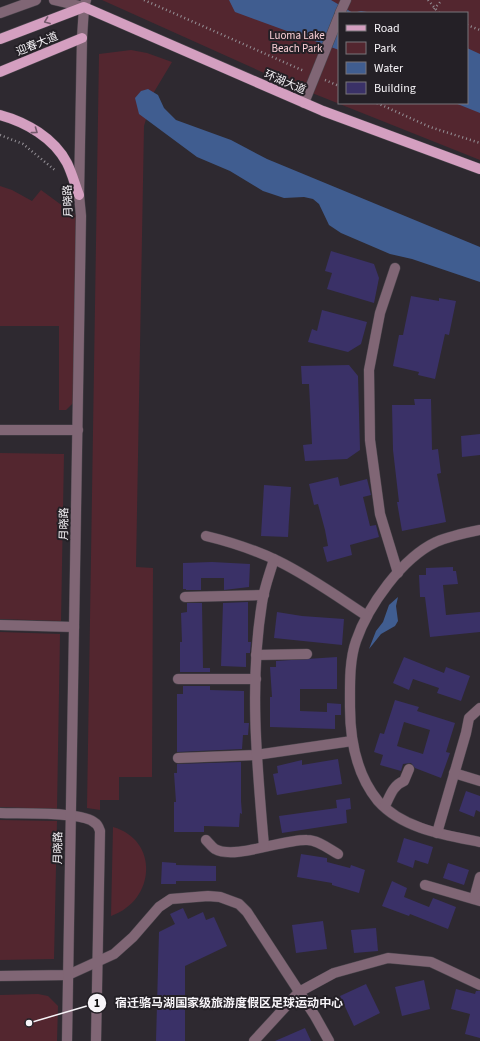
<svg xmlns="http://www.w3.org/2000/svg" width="480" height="1041" font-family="'Source Sans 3','Noto Sans SC',sans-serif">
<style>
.green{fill:#53262f;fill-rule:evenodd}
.water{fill:#405d90}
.building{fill:#3a3167;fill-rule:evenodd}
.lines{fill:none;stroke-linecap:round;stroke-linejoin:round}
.minor-casing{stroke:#4a454c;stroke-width:11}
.major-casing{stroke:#4a454c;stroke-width:11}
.path{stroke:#969298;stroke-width:2.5;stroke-dasharray:1 3;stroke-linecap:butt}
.minor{stroke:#806675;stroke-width:10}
.major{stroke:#d49fc0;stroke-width:10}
.oneway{stroke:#73596b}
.labels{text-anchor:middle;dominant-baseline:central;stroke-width:4;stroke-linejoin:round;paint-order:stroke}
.park-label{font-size:11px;fill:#fcd1d7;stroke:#242026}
.street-label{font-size:11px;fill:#f7f4f8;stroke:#242026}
.leader{fill:none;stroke:#f7f4f8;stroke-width:1.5}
.callout-dot{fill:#f7f4f8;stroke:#242026;stroke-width:1.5}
.mark-label{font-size:12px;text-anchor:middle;font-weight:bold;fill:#111}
.callout-label{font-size:12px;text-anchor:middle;font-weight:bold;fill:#f7f4f8;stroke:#242026;stroke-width:4;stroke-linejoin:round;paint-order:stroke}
</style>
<rect width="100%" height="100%" fill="#2e2930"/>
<g class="green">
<path d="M102,0H480V160L282,81ZM339,13H467V103H339Z"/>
<polygon points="131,50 147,53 172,62 154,92 144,126 136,567 153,568 152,777 119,777 119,800 100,800 100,810 87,808 99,54"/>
<polygon points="0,186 12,190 32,201 41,190 75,215 78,221 73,403 66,410 59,410 59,326 0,326"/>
<polygon points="0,453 64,454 61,621 0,619"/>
<polygon points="0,632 60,634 57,809 0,807"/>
<polygon points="0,820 57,821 54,959 0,960"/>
<path d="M113,827C159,840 156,900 111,916Z"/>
<polygon points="38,994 48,996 58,1006 57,1041 0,1041 0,995"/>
</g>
<g class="water">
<polygon points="229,0 331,0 353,13 361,11 373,13 339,13 339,50 235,12"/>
<polygon points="467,48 480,54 480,113 455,103 467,103"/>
<polygon points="148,89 158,95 164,108 176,120 231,140 267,159 480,247 480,282 412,259 390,254 341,233 329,225 319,204 313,199 304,197 284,198 263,191 230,171 197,157 139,114 135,98 141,91"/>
<polygon points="398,597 396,606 398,621 395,626 381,634 369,649 376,631 383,622 389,605"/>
</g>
<g class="building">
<polygon points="331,251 374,264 379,278 374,303 327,289 332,273 325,271"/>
<polygon points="411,296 439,301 439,298 456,301 449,335 445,334 435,379 418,375 419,372 393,366 399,335 403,335"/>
<polygon points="322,310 367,322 361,344 348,352 308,342 312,329 317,331"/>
<polygon points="349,365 358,376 360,450 347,459 305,461 303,445 312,444 309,384 302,384 301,366"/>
<polygon points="414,399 431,399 432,450 438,449 441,473 437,474 446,522 402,531 397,502 399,502 393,450 392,405 415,405"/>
<polygon points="480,434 480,455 462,457 461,436"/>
<polygon points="338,477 340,486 367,479 371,495 363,497 370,526 376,525 379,537 350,545 352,555 327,562 323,547 328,546 325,530 318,504 314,505 309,484"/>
<polygon points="264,485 291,487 288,537 261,536"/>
<polygon points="212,562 250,564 249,587 224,590 224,578 201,578 201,590 186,590 186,589 183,589 183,563"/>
<polygon points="453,567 453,571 456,571 458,584 443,585 446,615 480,612 480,632 430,637 425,597 420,597 419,575 426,575 426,568"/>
<polygon points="248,602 248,642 251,642 250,653 246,653 246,667 221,666 223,603"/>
<polygon points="187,603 202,603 203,668 210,668 210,672 180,672 180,642 182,642 181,613 187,612"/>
<polygon points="277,612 302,616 344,619 342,645 274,638"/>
<polygon points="337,657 337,689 300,689 300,711 327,712 327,703 341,704 341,715 335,715 335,729 270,727 270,697 272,697 270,667 276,667 276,661"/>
<polygon points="404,657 444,673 446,667 470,676 461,701 437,693 439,688 413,679 409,690 393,683"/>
<polygon points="183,686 210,686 210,690 244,691 244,723 249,723 248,735 243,735 242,749 177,752 177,694 183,694"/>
<path d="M395,700L419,707L417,711L455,723L446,752L450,753L441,778L415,768L411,763L403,764L401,771L380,765L383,755L374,752L380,733L384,734ZM404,722L430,730L423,754L397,746Z"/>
<polygon points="338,759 342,784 277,795 273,774 278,773 277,766 302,760 302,765"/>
<polygon points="241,762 241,801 242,814 240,813 239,827 204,826 204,832 174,832 174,802 176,802 174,773 177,773 177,764"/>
<polygon points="466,791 480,796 480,812 476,810 474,817 459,811"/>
<polygon points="350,798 351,809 346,810 347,823 282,833 279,816 337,808 336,800"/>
<polygon points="404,838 433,847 428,864 415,860 413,868 397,862"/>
<polygon points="301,854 327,858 327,862 350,868 351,865 365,870 359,893 332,885 332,883 297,877"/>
<polygon points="162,862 176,863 176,865 216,866 216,881 176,881 176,884 161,884"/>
<polygon points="448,863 469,870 464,885 443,878"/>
<polygon points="392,881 407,888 404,897 429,907 433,898 456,907 448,929 410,914 409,916 382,906"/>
<polygon points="183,908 188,919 203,912 206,920 214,917 227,946 185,966 185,1041 156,1041 159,932 175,924 170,914"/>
<polygon points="323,921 327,949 296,953 292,925"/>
<polygon points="376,928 378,951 354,953 351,930"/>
<polygon points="424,980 430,1009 402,1016 395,987"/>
<polygon points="366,984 380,1013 354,1026 340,996"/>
<polygon points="456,989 475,994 476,991 480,991 480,1038 465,1034 470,1014 451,1009"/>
<polygon points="305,1028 311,1041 275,1041"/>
</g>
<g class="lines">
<g class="minor-casing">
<g id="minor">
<polyline points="54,0 84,7"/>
<polyline points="0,13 36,0"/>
<polyline points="340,13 346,0"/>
<polyline points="304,103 339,16"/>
<polyline points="395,268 380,313 369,370 370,440 380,514 398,573"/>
<polyline points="0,430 78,430"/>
<path d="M480,530C465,533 450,536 436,542C402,558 368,606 356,641C349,661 350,686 350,707C350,741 356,774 378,801C403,829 445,835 480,842"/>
<path d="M206,536C231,542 255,550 278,561C309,576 338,597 367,616"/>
<polyline points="185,597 264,595"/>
<polyline points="0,625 74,627"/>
<polyline points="256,655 307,654"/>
<polyline points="178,679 256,679"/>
<polyline points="178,758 256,755 352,741"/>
<polyline points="454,773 480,781"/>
<path d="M385,806C390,796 393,785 404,781L409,769"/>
<path d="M0,813C18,814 84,811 95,823C97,824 99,828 100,831L96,1041"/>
<polyline points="437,833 466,733 469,718 480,708"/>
<path d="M206,840C209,843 212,847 215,849C234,860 283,839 307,840C318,840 329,849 338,854"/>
<path d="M264,846C257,766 249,683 262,603C264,588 270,573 274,559"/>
<polyline points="425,885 480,901"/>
<polyline points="474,899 480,877"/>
<polyline points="0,976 68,975 114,954 133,937 159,907 171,899 208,896 220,897 239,904 247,912 315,1016 329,1041"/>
<polyline points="67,1041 81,216 79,195 82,38 84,7 86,0"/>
<polyline points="254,1041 299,992 334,973 388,958 431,962 480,985"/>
</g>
</g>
<g class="major-casing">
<g id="major">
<polyline points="0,39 84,7 323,111 480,169"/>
<polyline points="0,72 82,38"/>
<path d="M0,115C26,122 54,138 67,163C72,173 75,185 79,195"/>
</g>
</g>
<g class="path">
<polyline points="144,0 304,71"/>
<polyline points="428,0 439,13"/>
<polyline points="434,9 442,0"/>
<polyline points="467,25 480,30"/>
<polyline points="325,80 339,86"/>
<polyline points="377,103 430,127 480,143"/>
<polyline points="0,135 23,144 56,171"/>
</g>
<use href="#minor" class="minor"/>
<use href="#major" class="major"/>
</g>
<defs><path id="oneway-chevron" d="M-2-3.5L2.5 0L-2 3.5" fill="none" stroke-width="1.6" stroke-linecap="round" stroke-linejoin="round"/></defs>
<g class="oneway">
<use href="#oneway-chevron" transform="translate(47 21) rotate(159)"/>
<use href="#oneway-chevron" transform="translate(35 131) rotate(36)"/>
</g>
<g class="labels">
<g class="park-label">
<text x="297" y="35">Luoma Lake<tspan x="297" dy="13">Beach Park</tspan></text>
</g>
<g class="street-label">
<text transform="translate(37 44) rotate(-22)">迎春大道</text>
<text transform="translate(285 82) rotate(23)">环湖大道</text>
<text transform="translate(68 201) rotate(-92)">月晓路</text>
<text transform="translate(64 524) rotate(-89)">月晓路</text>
<text transform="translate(58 848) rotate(-89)">月晓路</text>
</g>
</g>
<path class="leader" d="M29 1023L97 1003"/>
<g class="callout-dot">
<circle cx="29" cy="1023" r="4"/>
<circle cx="97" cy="1003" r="10"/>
</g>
<g class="mark-label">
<text x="97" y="1007">1</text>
</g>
<g class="callout-label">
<text x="229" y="1007">宿迁骆马湖国家级旅游度假区足球运动中心</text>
</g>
<rect x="338" y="12" width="130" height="92" fill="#242026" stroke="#78757a"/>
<rect x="346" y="25" width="20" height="6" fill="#d49fc0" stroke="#78757a"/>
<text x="374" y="32" font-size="12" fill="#f7f4f8">Road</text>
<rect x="346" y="42" width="20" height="12" fill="#53262f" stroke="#78757a"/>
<text x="374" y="52" font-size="12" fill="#f7f4f8">Park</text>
<rect x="346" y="62" width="20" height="12" fill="#405d90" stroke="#78757a"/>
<text x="374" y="72" font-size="12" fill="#f7f4f8">Water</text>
<rect x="346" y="82" width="20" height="12" fill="#3a3167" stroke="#78757a"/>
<text x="374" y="92" font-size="12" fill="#f7f4f8">Building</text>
</svg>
